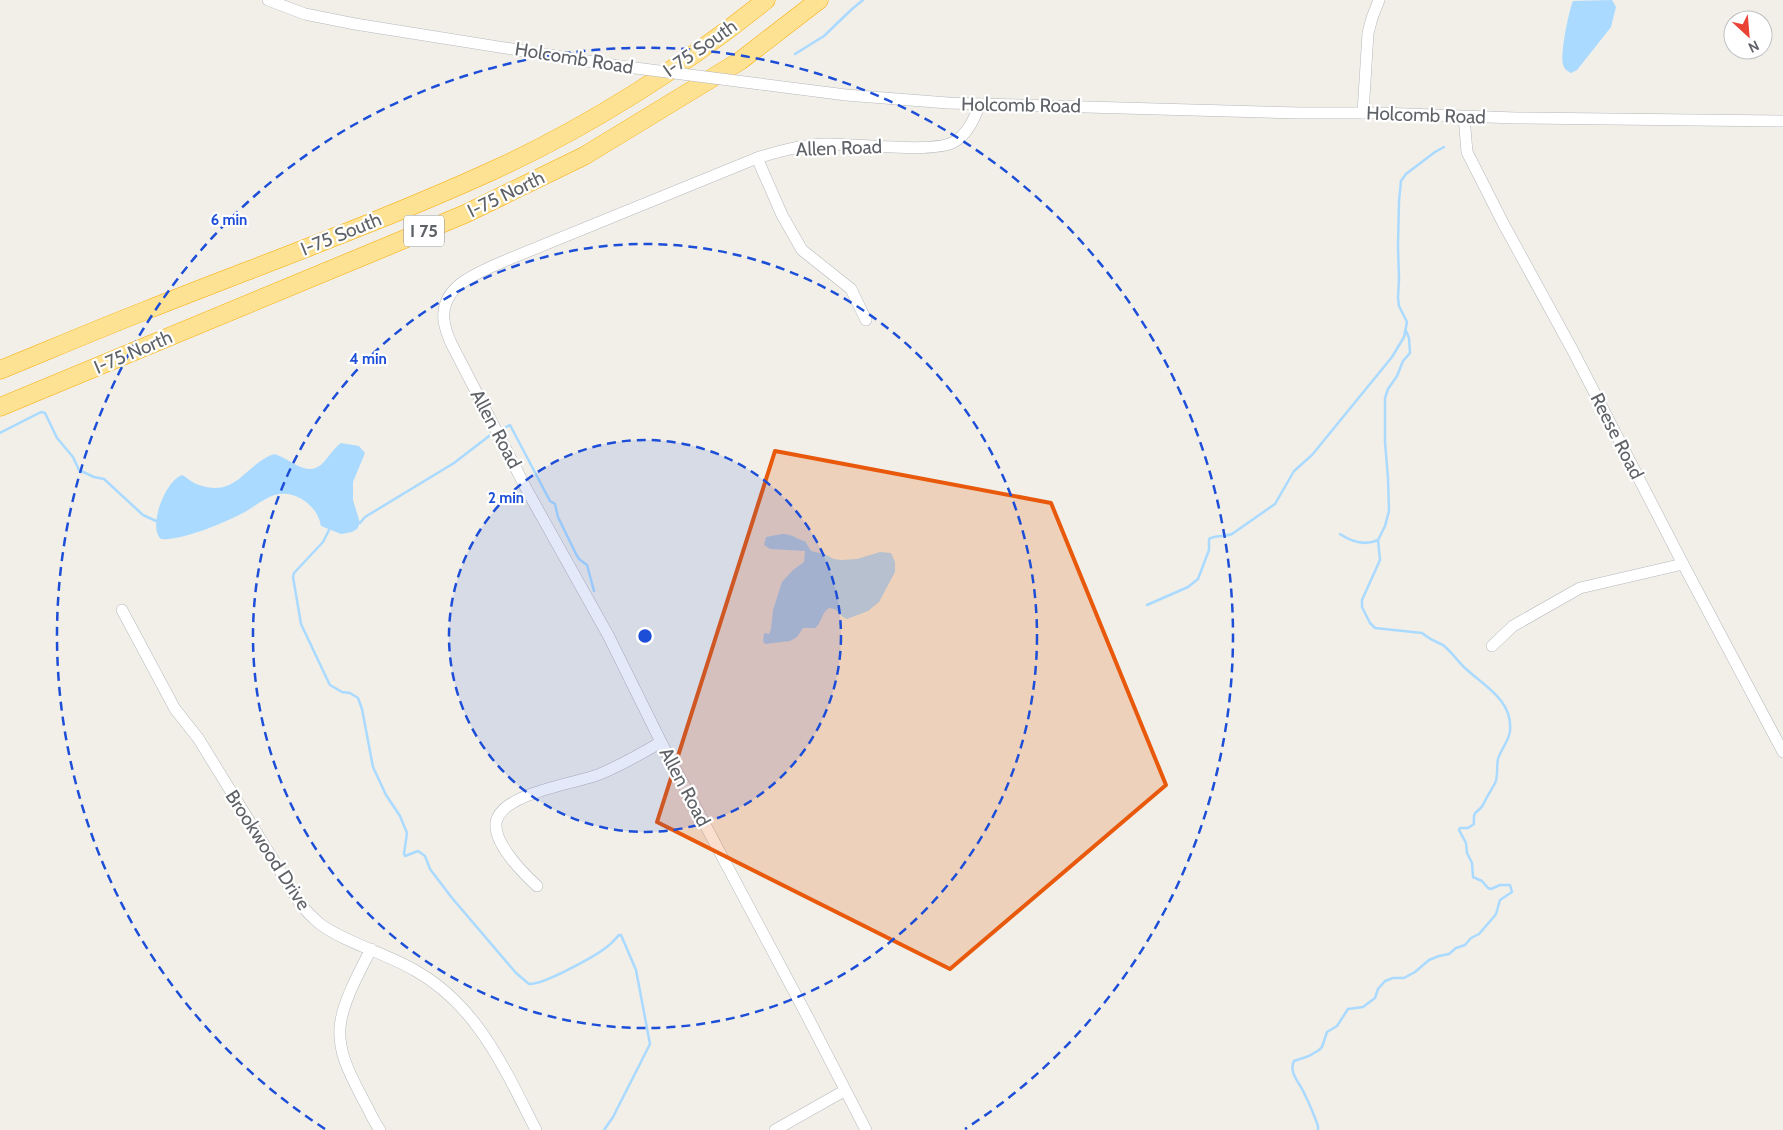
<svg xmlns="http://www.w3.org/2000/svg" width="1783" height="1130" font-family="Cabin,sans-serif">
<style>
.water{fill:#aadaff}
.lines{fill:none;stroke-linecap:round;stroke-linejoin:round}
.stream{stroke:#aadaff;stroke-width:2.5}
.minor-casing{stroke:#b5b8bc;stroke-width:12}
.highway-casing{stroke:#f9ab00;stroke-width:19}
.minor{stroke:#fff;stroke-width:11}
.highway{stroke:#fde293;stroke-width:18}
.minor-bridge-casing{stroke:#b5b8bc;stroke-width:12;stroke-linecap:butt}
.minor-bridge{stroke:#fff;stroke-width:11}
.marked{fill:#e8590c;fill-opacity:0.2;stroke:#e8590c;stroke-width:4;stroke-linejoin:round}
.ring{fill:none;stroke:#1d4ed8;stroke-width:2.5;stroke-dasharray:9 6}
.labels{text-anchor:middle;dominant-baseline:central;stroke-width:4.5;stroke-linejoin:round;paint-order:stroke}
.shield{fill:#fff;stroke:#8f9295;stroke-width:1}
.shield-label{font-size:18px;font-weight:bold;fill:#5f6368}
.street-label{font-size:19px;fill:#5f6368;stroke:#fff}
.centre{fill:#1d4ed8;stroke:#fff;stroke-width:2.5}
.ring-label{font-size:15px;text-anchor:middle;font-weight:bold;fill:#1d4ed8;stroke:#fff;stroke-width:4.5;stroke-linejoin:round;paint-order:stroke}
</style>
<rect width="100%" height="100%" fill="#f1efe8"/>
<g class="water">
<path d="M1612,0L1616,7L1611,27L1577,70L1571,73C1567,71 1564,69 1563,64C1560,54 1569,10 1573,1Z"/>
<path d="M341,443L359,446L365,453L353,482V500L360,523L357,529L352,532L341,534L321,526C318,507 298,491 279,494C267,496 255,506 245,512C226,522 182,541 161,539C147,527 166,480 182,475C188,478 192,483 199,485C237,498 245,464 274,454C290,458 306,478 322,464C329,457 333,449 341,443Z"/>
<path d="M782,534C794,534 797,540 805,541L811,551L824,554L834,559L841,560L857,559L880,552L891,553L895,562V572L879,602L868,611L847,619L843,617L835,609L829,608C821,613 822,623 815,628H803L797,637L790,641L765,644L763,641L764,634L765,633L769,634L771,629L773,610L782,582L793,570L804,562L805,551L770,549L764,545L766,537Z"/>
</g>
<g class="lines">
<g class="stream">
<polyline points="795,54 824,36 852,9 863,0"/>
<polyline points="500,430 510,425 550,501 555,504 558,517 576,554 579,559 587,565 594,591"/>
<polyline points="0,433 41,412 45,413 57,438 73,457 79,470 94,477 104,479 143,515 156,521"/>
<polyline points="360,523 365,517 454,463 493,433"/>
<path d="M329,530L323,542L294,573L293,577L301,624L327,679L330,685L342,692L350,693L358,698L362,709L373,767L386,795L400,816L407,833L404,854L405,856L418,851L425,856L430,869L452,898L516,973L529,984C543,985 596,956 608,946C612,943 615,939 619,935H621L636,970L650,1044L613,1117L604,1130"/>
<path d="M1340,534C1352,542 1365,546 1378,540"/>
<path d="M1147,605L1188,587L1198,579L1209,550V539C1215,535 1225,537 1232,534L1275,504L1294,471L1312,455L1392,357L1404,337L1407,322L1399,306L1398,298L1399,279L1398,246L1399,201L1401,181L1406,174L1435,152L1444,147"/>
<path d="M1318,1130V1126C1314,1115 1310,1105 1305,1095C1301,1084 1288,1073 1294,1061L1309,1056L1319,1050L1322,1047L1327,1032L1337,1026L1348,1009L1363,1007L1375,998L1378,989L1385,981L1393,978H1404L1415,972L1429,960L1439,956L1449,954L1456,948L1465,945L1471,938L1479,934L1492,919L1496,914L1500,900L1512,892L1510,885H1500L1491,889L1488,888L1482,881L1473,877L1472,863L1467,853L1466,843L1459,830L1460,828H1468L1474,824C1473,808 1477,815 1483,805C1486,798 1490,792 1494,785C1499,778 1496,767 1498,759C1501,749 1509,741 1510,731C1513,700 1484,686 1465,668C1459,663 1447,646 1441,644C1434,641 1428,638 1422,633L1375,628L1370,623L1362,607V600L1380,560L1378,540L1385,526L1389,511L1388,478L1385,442V398L1388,389L1397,376L1403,361L1410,353L1409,338L1406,331"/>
</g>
<g class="minor-casing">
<g id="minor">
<polyline points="268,0 305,14 355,24 612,65"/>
<polyline points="760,84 846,95 948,103 1299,113 1380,113 1516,118 1783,121"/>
<polyline points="1363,113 1368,33 1372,18 1379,0"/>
<polyline points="1464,117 1467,152 1503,223 1573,351 1683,564 1783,752"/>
<polyline points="757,158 782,215 802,250 851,289 866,320"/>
<path d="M122,610L175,709L198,738L301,905C307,912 313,918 320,924C346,943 388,954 416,971C478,1006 505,1070 536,1130"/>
<polyline points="1492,646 1513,626 1580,588 1683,564"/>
<path d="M537,886C523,873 494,844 496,823C500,793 575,784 600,774C621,765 641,754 661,742"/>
<path d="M371,949C360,971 346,995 341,1020C335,1050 352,1078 365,1103C370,1112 374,1122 380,1130"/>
<polyline points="775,1130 844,1091"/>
<path d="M866,1130L805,1012L661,742L608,635L528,492L451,343C448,336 445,328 444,321C440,286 476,274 502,262L757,158C779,151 801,145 824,144C854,143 932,154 954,142C968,134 975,117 980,104"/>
</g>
</g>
<g class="highway-casing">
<g id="highway">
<path d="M0,370C49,350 98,329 147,310C263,264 380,222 494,170C588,127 686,65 766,0"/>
<polyline points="0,407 465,214 584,156 740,61 819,0"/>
</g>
</g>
<use href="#minor" class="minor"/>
<use href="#highway" class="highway"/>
<g class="minor-bridge-casing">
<polyline id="minor-bridge" points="612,65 760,84"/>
</g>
<use href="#minor-bridge" class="minor-bridge"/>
</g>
<path class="marked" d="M775,451L1051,503L1166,785L950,969L657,822Z"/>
<circle cx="645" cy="636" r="196" fill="#1d4ed8" fill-opacity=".12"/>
<g class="ring">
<circle cx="645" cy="636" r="196"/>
<circle cx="645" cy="636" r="392"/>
<path d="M325 1129A588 588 0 1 1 965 1129"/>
</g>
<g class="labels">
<rect class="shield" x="404" y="215.5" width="40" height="31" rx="4"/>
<g class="shield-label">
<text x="424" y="231">I 75</text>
</g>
<g class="street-label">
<text transform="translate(700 48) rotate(-35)">I-75 South</text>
<text transform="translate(574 58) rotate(9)">Holcomb Road</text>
<text transform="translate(1021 105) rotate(1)">Holcomb Road</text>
<text transform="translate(1426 115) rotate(2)">Holcomb Road</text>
<text transform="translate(839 148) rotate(-2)">Allen Road</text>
<text transform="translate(506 194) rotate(-26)">I-75 North</text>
<text transform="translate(341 234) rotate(-22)">I-75 South</text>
<text transform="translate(133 352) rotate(-23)">I-75 North</text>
<text transform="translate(496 429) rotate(62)">Allen Road</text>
<text transform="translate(1617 436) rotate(63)">Reese Road</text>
<text transform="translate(685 787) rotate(62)">Allen Road</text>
<text transform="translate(268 850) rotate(57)">Brookwood Drive</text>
</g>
</g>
<circle cx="645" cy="636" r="8" class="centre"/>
<g class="ring-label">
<text x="229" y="225">6 min</text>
<text x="368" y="364">4 min</text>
<text x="506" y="503">2 min</text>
</g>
<g transform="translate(1748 35) rotate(154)"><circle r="24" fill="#ffffff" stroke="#bfc1c3"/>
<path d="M0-4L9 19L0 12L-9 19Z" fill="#ea4335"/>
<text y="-8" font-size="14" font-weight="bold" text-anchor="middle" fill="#5f6368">N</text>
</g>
</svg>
